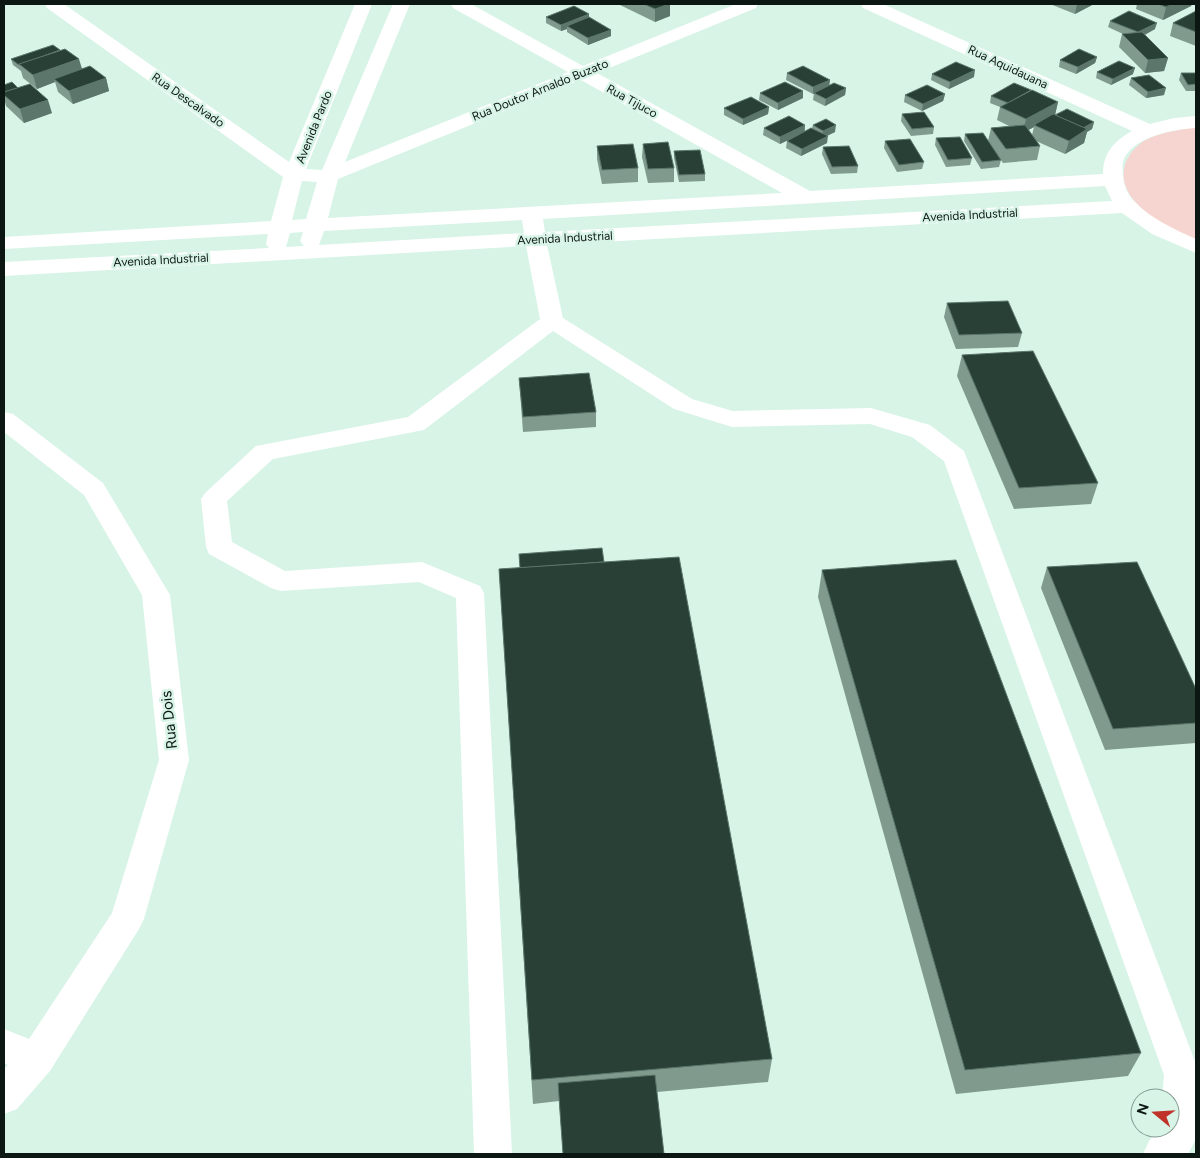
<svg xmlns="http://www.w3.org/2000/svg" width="1200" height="1158" font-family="Figtree,sans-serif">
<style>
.green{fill:#f6d4cf}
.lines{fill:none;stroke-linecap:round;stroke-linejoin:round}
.minor{fill:#fff;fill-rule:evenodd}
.wall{fill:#809a8e;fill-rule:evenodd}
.shaded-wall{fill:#5c766b}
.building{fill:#284036;stroke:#5c766b}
.labels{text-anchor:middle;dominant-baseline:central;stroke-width:5;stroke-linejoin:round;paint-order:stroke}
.far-street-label{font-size:12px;fill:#0c1612;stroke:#d7f4e7}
.street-label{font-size:15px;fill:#0c1612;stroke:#d7f4e7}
</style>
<rect width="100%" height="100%" fill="#d7f4e7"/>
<path class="green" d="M1196,127V240C1169,229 1114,202 1125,165C1128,155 1135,147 1144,141C1160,132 1179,130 1196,127Z"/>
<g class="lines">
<g class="minor">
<path d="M45,4H64L289,162L355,4H372L306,169L322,170L393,4H410L345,162L568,72L453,8L451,4H471L583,66L736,4H758L756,8L597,73L810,191L1103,174C1103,153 1114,141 1132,131L863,8L861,4H883L1150,124L1174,118L1196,116V128C1175,129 1130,137 1123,162C1122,165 1123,170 1123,173C1123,183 1127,194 1134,201C1151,219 1174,229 1196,239V253L1152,234L1122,213L547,245L563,318L692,399L733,411L871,408L930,425L964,451L1196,1064V1139L1188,1154H1143L1149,1141L1159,1128H1170V1098H1162L1164,1075L944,461L912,437L870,424L732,427L674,409L553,331L424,430L273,459L227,501L232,542L285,571L422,562L480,586L484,593L512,1154H474L456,598L419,582L281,591L271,588L209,554L206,547L201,499L205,493L256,446L408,417L540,319L526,246L4,276V262L269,248L266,244L268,234L4,249V237L271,221L283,177L47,8ZM581,80L782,193L328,218L338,179ZM302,181L317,182L306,219L292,220ZM1105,186L1112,201L545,232L543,219ZM522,220L524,233L319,245L324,231ZM303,232L300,241L304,246L286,247L290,233Z"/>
<polygon points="4,412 13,414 103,483 170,595 189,760 144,919 139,929 50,1071 17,1109 4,1114 4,1069 8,1065 4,1063 4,1029 29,1039 112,913 159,760 142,595 84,495 4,432"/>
</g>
</g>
<g class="wall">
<polygon points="618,4 670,4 670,16 655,22"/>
<polygon points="1050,4 1094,4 1075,14"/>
<polygon points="1137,4 1192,4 1191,6 1163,20 1136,9"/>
<polygon points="1196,11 1196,46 1170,36 1173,23"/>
<polygon points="589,14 589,17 611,36 588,45 567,32 567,29 561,31 546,23 546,17"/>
<polygon points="1110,21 1155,29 1145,35 1168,58 1164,71 1145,73 1119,47 1122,34 1123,34 1108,27"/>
<polygon points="1097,57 1095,63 1076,74 1059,67 1060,60"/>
<polygon points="11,59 82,69 106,78 109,91 73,104 58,92 55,82 37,89 23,78 21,71 13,65"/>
<polygon points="1097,72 1133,74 1111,85 1096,78"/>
<polygon points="787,73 830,80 829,85 846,88 845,95 825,106 813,100 814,93 813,94 786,80"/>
<polygon points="1181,73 1196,73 1196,91 1186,91 1179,80"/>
<polygon points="932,74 974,77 949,89 931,80"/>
<polygon points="1131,78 1164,95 1146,98 1129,85"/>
<polygon points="4,85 52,113 24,123 6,106 5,102 4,102"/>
<polygon points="760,93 803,98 778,110 759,100"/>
<polygon points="945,94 943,101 922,111 904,102 905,95"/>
<path d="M991,96L1058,102L1055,115L1094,122L1092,129L1087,132L1084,143L1065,154L1036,141L1040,146L1037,160L1003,163L988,141L991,128L1009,126L997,120L1000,107L990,103ZM1034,127L1032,135L1028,130Z"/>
<polygon points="769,107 768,114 743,125 724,115 724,108"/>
<polygon points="902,114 934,127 933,134 911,136 901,121"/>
<polygon points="805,125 805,132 812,128 813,125 835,132 827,136 827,143 801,156 786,148 787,141 793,138 780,144 763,135 764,128"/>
<polygon points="965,134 1001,160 999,167 981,169 964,141"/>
<polygon points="936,138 972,158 970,165 946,167 935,145"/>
<polygon points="885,141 924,162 922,169 897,172 884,148"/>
<polygon points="643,144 674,168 674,182 648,183 642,157"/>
<polygon points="597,146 638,168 638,182 602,184 597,159"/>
<polygon points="823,147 858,166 857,173 831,174 822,154"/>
<polygon points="674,151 705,174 705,181 679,182 674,158"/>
<polygon points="947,303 1022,333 1018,347 956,349 944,317"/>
<polygon points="962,355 1098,483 1091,504 1014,509 957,376"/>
<polygon points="519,378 596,412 596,427 523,432"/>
<polygon points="604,562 772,1059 768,1082 657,1092 664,1154 563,1154 559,1101 533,1104 499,569"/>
<polygon points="1047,567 1196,689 1196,743 1105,750 1041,588"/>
<polygon points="822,570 1141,1053 1128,1076 956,1094 818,597"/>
</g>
<g class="shaded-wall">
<polygon points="669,4 670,4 670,16 655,22 655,9"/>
<polygon points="1077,4 1094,4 1075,14"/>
<polygon points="1173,4 1192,4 1191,6 1163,20 1166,7"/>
<polygon points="589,14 589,20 567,26 567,29 561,31 561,25"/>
<polygon points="1157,23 1155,29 1136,39 1138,32"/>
<polygon points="611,30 611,36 588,45 588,38"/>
<polygon points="1097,57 1095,63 1076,74 1078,67"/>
<polygon points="1168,58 1164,71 1145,73 1148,60"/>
<polygon points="79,59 83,72 54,79 55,82 37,89 33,75"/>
<polygon points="1135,68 1133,74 1111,85 1113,79"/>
<polygon points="975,70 974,77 949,89 950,82"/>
<polygon points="106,78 109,91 73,104 69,91"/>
<polygon points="830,80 829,87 813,94 813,87"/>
<polygon points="846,88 845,95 825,106 826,99"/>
<polygon points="1166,88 1164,95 1146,98 1148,92"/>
<polygon points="803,91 803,98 778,110 778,103"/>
<polygon points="945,94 943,101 922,111 923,104"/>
<polygon points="48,100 52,113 24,123 20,109"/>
<polygon points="1058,102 1055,115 1034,125 1034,127 1023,133 1026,119"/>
<polygon points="769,107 768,114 743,125 743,119"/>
<polygon points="1094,122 1092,129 1087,132 1084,143 1065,154 1069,141 1082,128"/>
<polygon points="805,125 804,132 780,144 780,137"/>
<polygon points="836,125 835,132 822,138 823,131"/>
<polygon points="828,136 827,143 801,156 802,149"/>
</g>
<g class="building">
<polygon points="644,4 669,4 655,9"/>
<polygon points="1158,4 1173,4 1166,7"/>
<polygon points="574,6 589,14 561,25 546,17"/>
<polygon points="1129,11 1157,23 1138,32 1110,21"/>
<polygon points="1196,11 1196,32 1173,23"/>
<polygon points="589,17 611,30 588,38 567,26"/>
<polygon points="1142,32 1168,58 1148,60 1122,34"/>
<polygon points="53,45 60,50 19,65 11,59"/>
<polygon points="65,49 79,59 33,75 19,64"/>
<polygon points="1079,49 1097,57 1078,67 1060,60"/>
<polygon points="1119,61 1135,68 1113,79 1097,72"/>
<polygon points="956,62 975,70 950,82 932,74"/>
<polygon points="90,66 106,78 69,91 54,79"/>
<polygon points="803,66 830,80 813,87 787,73"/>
<polygon points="1181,73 1196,73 1196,84 1188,85"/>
<polygon points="1149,75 1166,88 1148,92 1131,78"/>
<polygon points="12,82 18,88 4,92 4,85"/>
<polygon points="785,82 803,91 778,103 760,93"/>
<polygon points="834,83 846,88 826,99 814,93"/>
<polygon points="1014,83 1031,90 1008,103 991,96"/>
<polygon points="30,84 48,100 20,109 4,95 4,92"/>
<polygon points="927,85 945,94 923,104 905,95"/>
<polygon points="1032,90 1058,102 1026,119 1000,107"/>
<polygon points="751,97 769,107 743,119 724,108"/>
<polygon points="1067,109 1094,122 1083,128 1055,115"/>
<polygon points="924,112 934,127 912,129 902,114"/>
<polygon points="1053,114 1087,129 1069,141 1034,125"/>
<polygon points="789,116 805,125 780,137 764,128"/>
<polygon points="826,119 836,125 823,131 813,125"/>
<polygon points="1025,125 1040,146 1006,149 991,128"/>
<polygon points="811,128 828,136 802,149 787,141"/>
<polygon points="983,133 1001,160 982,162 965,134"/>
<polygon points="960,137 972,158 948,160 936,138"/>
<polygon points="910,139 924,162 899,165 885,141"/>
<polygon points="668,142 674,168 648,169 643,144"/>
<polygon points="633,144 638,168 602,170 597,146"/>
<polygon points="849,146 858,166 832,167 823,147"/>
<polygon points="700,150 705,174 679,175 674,151"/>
<polygon points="1008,301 1022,333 959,335 947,303"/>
<polygon points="1033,351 1098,483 1019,488 962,355"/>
<polygon points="589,373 596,412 523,417 519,378"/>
<polygon points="602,548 604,562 520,568 519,554"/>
<polygon points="679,557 772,1059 532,1080 499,569"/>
<polygon points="956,560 1141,1053 965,1070 822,570"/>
<polygon points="1137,562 1196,689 1196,723 1113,729 1047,567"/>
<polygon points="655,1075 664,1154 563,1154 558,1083"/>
</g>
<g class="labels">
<g class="far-street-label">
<text transform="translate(1008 67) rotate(25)">Rua Aquidauana</text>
<text transform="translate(540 90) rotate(-22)">Rua Doutor Arnaldo Buzato</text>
<text transform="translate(188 100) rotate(35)">Rua Descalvado</text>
<text transform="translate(632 101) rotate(29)">Rua Tijuco</text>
<text transform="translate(314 127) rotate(-68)">Avenida Pardo</text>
<text transform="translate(970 215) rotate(-3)">Avenida Industrial</text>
<text transform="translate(565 238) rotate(-3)">Avenida Industrial</text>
<text transform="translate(161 260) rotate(-3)">Avenida Industrial</text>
</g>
<g class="street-label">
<text transform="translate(169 720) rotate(-96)">Rua Dois</text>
</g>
</g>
<rect width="1200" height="1158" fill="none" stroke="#0c1612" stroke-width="10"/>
<g transform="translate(1155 1113) rotate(288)"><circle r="24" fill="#d7f4e7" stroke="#869b92"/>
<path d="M0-4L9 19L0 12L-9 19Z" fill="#c03329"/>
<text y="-8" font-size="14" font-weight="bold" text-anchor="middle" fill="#0c1612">N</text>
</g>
</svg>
